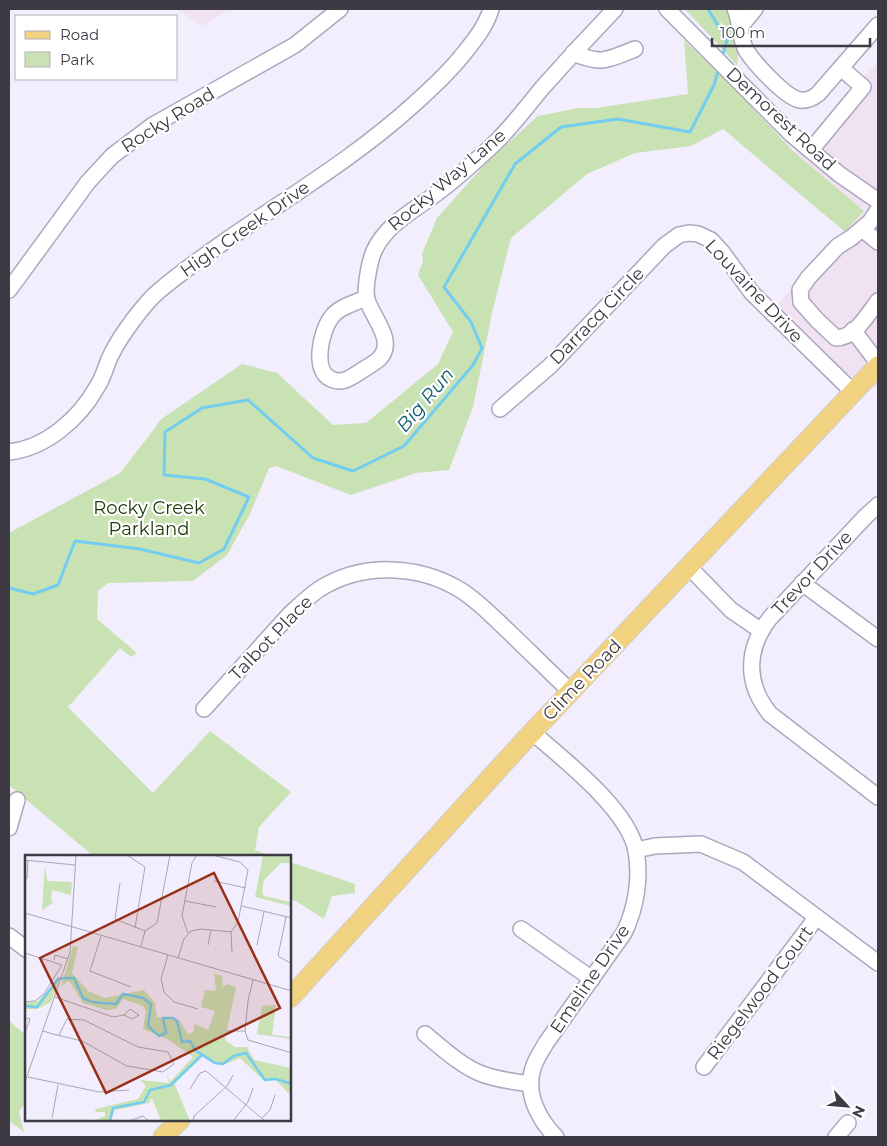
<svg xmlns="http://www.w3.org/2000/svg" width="887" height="1146" font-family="Montserrat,sans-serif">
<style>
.commercial{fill:#f0e1f3}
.green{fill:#c8e2b3}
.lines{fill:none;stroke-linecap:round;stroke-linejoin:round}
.stream{stroke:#72cdf1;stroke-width:3}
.minor-casing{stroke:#ada6bf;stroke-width:18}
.major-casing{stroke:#d0d0d2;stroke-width:21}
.minor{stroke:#fff;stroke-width:15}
.major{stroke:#f1d280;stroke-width:19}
.labels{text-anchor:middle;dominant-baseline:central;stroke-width:4.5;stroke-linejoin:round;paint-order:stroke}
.street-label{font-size:18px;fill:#3d3a44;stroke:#fff}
.park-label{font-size:18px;fill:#233a09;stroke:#fff}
.water-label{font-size:19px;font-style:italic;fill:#0d5971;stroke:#fff}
.inset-river{fill:none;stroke:#72cdf1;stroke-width:2.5}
.inset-road{fill:none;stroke:#aaa6b3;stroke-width:1}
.view{fill:#993019;fill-opacity:0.15;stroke:#993019;stroke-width:2.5}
.inset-edge{fill:none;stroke:#3d3a44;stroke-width:2.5}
</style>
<rect width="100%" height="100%" fill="#f2eefd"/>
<g class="commercial">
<polygon points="176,9 229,9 203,26"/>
<polygon points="878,62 878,389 846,374 774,308 864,211 794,152"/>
</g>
<g class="green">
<polygon points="685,9 727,9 739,46 737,65"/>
<polygon points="684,40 730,84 794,152 864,211 845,232 723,129 691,146 635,153 587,174 511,238 492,313 473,407 449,470 416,473 351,495 276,466 269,468 250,514 227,555 193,581 108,583 98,591 97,619 137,653 131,657 120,648 68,707 153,793 210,731 291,792 259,827 255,850 273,856 93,856 9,785 9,533 120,473 155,428 160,420 242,364 277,373 333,425 366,423 438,364 453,332 418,275 423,261 422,254 437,218 488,161 538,116 579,108 596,108 688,94"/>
<polygon points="290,862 355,884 355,893 332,896 324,919 296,901 290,900"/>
<polygon points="9,1021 26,1035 26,1101 19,1112 24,1132 9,1121"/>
</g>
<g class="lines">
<g class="stream">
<polyline points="708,9 727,40 722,57"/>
<polyline points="9,588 33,594 58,585 75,541 140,549 199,563 224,549 249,497 205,479 164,475 165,432 202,408 248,400 313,458 353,471 404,446 473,365 482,348 471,322 444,287 515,164 561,127 618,119 690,132 714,85 719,68"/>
</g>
<g class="minor-casing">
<g id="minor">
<polyline points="667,9 791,134 839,174 878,201"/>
<path d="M735,9C741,22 739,37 746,50C754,63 786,98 800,100C807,101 813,98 818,94L878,25"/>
<polyline points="740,27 755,9"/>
<path d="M573,53C602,65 607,60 635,49"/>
<polyline points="811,150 863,87 841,68"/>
<path d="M878,210L870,222L851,238L838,246L808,278L800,290L801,302L817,320L836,338C855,338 868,314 878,301"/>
<polyline points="862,229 878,242"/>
<polyline points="9,290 88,182 112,156 153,125 295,45 340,9"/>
<path d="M366,298C355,303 338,307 331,318C321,331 312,371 331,379C341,384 349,379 358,373C365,368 374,364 380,358C396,340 371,316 367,299C364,289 370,260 374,251C387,223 414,211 437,193C458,178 478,159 497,141C514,124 528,105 543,87C567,60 591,34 615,9"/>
<polyline points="853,330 878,363"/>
<polyline points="500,409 550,366 664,246 679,235 689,233 698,234 711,240 722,252 752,293 853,392"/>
<path d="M9,452C46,448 79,419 97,387C104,377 106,364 112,353C121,335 145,302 160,290C241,223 336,175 413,105C431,89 447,74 461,57C473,42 486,27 491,9"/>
<path d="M878,505L865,517L770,618C746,649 745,683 770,714L878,797"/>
<polyline points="689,567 731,610 760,630"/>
<polyline points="802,583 878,639"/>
<path d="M204,709L290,614C299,606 308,597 318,590C361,562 419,564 462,591C479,602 493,617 508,631C529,651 550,672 571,692"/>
<path d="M532,732C563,759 629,810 636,851C641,878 636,908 624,933L546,1043C541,1052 534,1061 532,1072C526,1096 540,1121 556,1137"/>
<polyline points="9,828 17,800"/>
<polyline points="636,850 655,846 701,844 743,862 878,963"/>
<polyline points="521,929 592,979"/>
<polyline points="9,936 26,949"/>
<path d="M425,1034C442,1048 461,1066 482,1074C498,1080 515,1082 531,1084"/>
<polyline points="704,1067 816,918"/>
<polyline points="836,1137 848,1123"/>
</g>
</g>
<g class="major-casing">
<g id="major">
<polyline points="290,998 523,742 878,366"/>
<polyline points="163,1137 180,1120"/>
</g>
</g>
<use href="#minor" class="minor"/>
<use href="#major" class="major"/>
</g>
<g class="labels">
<g class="street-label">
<text transform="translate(781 119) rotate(43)">Demorest Road</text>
<text transform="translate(168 120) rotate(-32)">Rocky Road</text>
<text transform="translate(447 180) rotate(-40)">Rocky Way Lane</text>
<text transform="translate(245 229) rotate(-35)">High Creek Drive</text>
<text transform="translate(754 291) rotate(47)">Louvaine Drive</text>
<text transform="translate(597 316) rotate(-46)">Darracq Circle</text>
<text transform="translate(812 573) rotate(-47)">Trevor Drive</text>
<text transform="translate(271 638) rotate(-46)">Talbot Place</text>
<text transform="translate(582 680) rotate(-46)">Clime Road</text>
<text transform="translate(590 979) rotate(-56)">Emeline Drive</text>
<text transform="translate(760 993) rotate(-53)">Riegelwood Court</text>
</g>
<g class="park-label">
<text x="149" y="508">Rocky Creek<tspan x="149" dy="21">Parkland</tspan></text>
</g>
<g class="water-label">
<text transform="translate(425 400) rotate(-50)">Big Run</text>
</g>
</g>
<g transform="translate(25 855)">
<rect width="266" height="266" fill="#f2eefd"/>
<path d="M238,0H266V8H256L239,25L237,37L239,41L266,47V51L230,42ZM20,9L22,26L47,27L46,40L27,35L26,46L29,47L17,55ZM48,91L53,92L47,118L63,136L79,143L119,135L130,148L132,162L155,166L163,179L168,177L170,169L183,175L190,156L176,152L180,135L191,136L189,118L197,121L198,132L203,129L211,132L200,185L210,192H222L229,205L266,213V237L263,238L251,225L239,226L215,203L198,210L177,201L149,228L165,266H136L127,243L124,248L90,255L85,266L0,263L70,265L80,261V257H71L70,254L113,244L121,231L115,225L144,228L141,218L145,227L168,202L144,185L118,174L121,156L118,151L98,144L91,154L81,155L58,148L44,126L36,131ZM36,121L26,147L12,154H0V148L13,146ZM251,150L247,180L266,182V184L232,179L237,151Z" fill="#c8e2b3"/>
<path class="inset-river" d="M0,151L12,152L33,124L40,123H49L58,143L67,147L91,149L98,139L118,143L126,149L123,171L134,181L141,178L138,163H148L152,166L157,187L165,186L170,195L190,208L198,209L209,201L221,198L240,225L251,224L267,229M85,266L88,253L119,247L125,235L146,230L177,200"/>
<path class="inset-road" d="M102,0L120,12L110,73M187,0L215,7L223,15L213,67L206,77M0,5L50,10M2,24L3,5M189,26L221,33M95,28L90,64L120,76M160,46L191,52M217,51L267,63M0,58L267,136M261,62L253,101L267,109M120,76L132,68L145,0M206,77L207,97M163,78L157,61L167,8L172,0M76,81L65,116L106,132M183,90L186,75M232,90L239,57M116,91L120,76M0,98L37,110L19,139L10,146L0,147M143,100L136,124L139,137L149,147L173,154M153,103L159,84L166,76L176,74L206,77M29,105L30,100L43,104M228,125L223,146L220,176L223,185L267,198M30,142L88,162L99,160L105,154L114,160L107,164L99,160M0,163L5,164L0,178M18,176L28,179L57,186L102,211L138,217L149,209L143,197L113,192L59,165L42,164L34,180M201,176H220M3,222L74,237L104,235M0,227L45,97L51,0M165,234L175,218L181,216L240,266M27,263L33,230M237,263L245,255L250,240M104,266L118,261L124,266M168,266L169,261L202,231L208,220M208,266L223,247L228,233"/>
<path class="view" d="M189,18L255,153L81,238L15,103Z"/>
<rect width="266" height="266" class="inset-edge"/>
</g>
<rect width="887" height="1146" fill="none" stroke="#3d3a44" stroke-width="20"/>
<rect x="15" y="15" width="162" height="65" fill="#ffffff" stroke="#b1b0b4"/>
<rect x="25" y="31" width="25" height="8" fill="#f1d280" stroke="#b1b0b4"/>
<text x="60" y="40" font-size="15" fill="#3d3a44">Road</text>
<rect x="25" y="52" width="25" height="15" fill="#c8e2b3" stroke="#b1b0b4"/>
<text x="60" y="65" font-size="15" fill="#3d3a44">Park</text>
<g transform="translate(847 1106) rotate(116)" stroke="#ffffff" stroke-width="4" paint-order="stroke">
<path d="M0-4L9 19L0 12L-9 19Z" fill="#3d3a44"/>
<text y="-8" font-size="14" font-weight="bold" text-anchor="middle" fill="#3d3a44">N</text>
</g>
<path d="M712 38v8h158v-8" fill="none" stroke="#3d3a44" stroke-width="2.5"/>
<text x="720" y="38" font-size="15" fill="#3d3a44" stroke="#ffffff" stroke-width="4" paint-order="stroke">100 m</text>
</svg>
